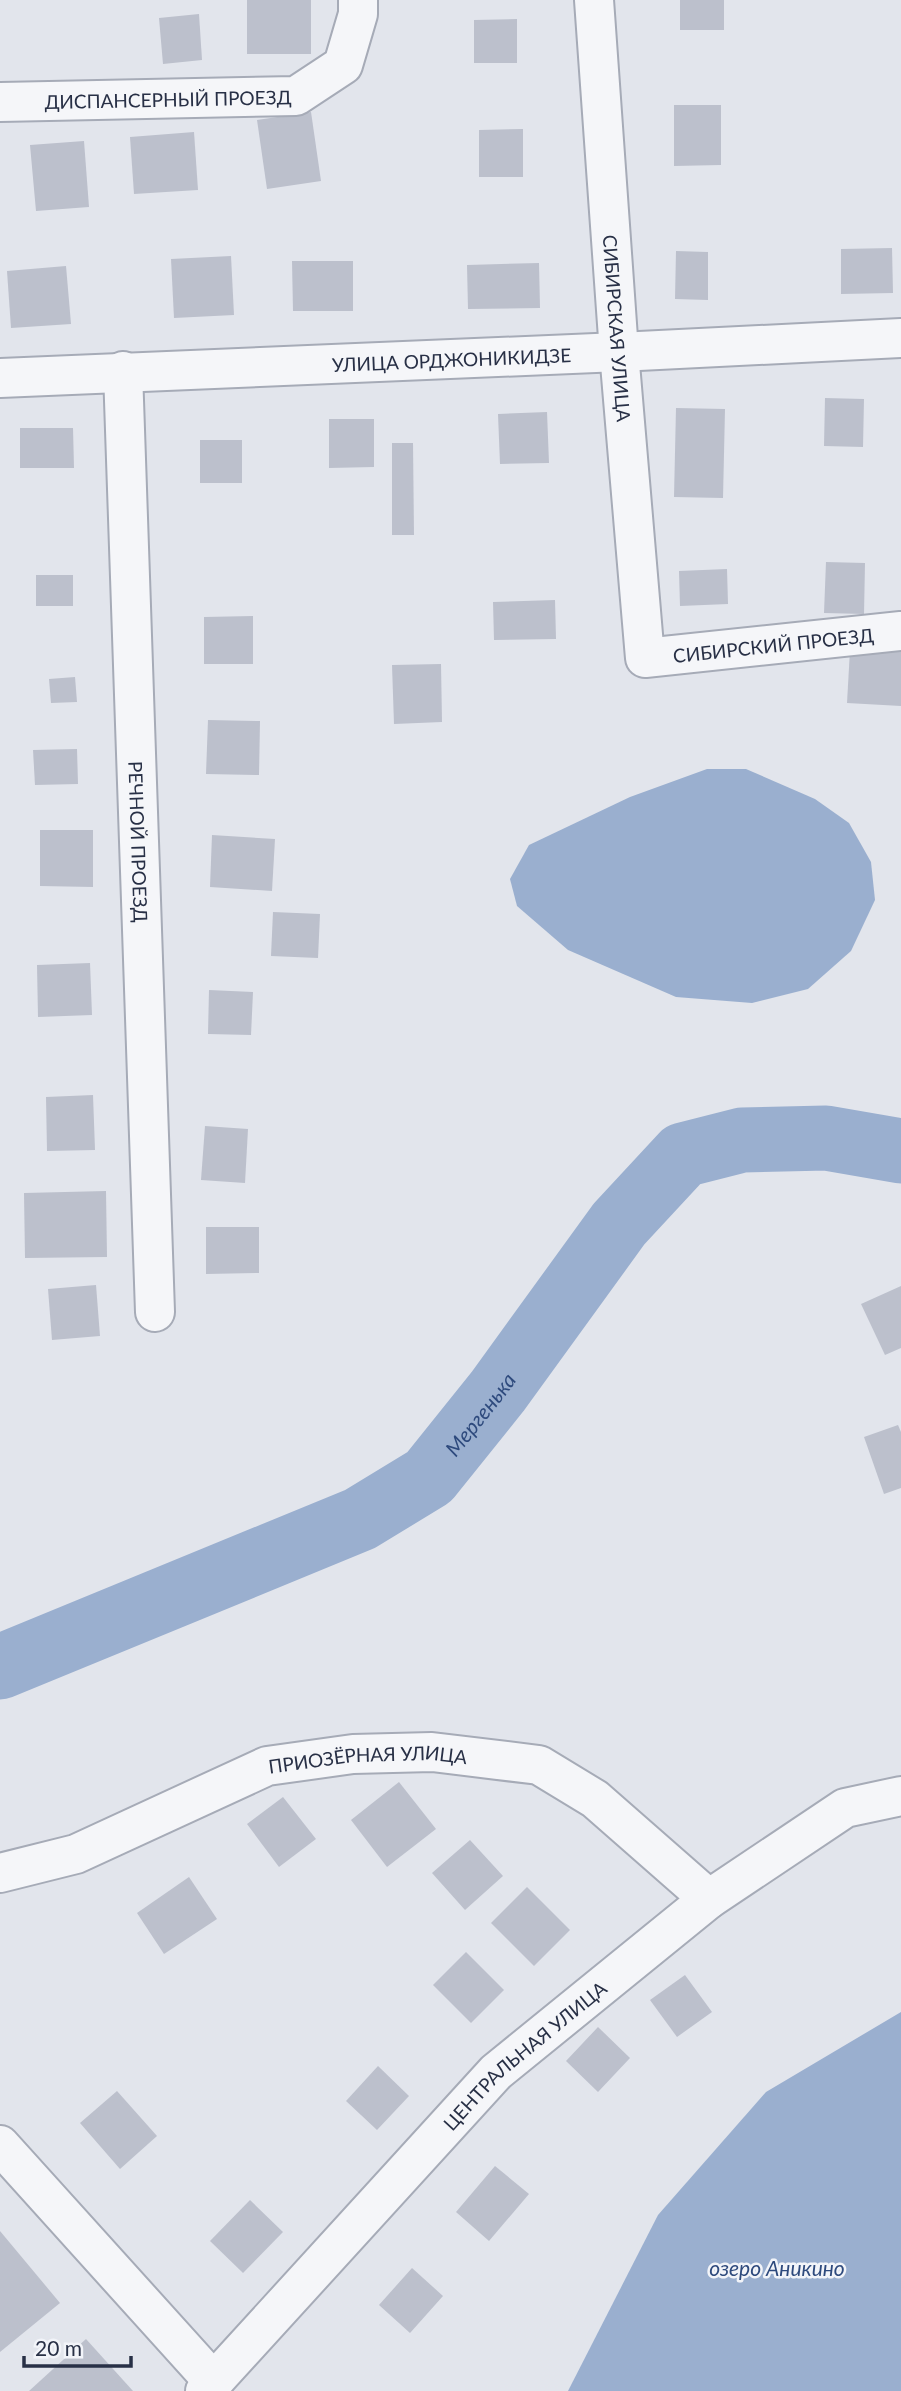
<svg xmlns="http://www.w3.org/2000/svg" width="901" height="2391" font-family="Lato,sans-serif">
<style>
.water{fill:#9aafcf}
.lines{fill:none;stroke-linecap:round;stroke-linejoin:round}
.river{stroke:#9aafcf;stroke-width:65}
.building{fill:#bcc0cc}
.street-casing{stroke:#a6abb7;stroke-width:42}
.street{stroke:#f5f6f9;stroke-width:38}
.labels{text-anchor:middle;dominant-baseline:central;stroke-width:5;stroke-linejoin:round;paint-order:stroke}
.street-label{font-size:19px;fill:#283046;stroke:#f2f4f9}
.water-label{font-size:21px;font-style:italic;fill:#2e4a7d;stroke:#f2f4f9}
</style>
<rect width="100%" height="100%" fill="#e2e5ec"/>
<g class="water">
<polygon points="707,769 746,769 815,799 849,823 871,862 875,900 851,951 808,989 752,1003 676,997 568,950 517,906 510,879 529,845 630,797"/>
<polygon points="901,2012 901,2391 568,2391 658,2215 766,2092"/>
</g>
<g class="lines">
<path class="river" id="s1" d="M0,1667L360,1519L429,1477L498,1391L619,1224L683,1155L742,1140L826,1138L901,1151"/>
</g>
<g class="building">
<rect x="247" y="0" width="64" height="54"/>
<rect x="680" y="0" width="44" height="30"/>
<polygon points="199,14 202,60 163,64 159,18"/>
<polygon points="517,19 517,63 474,63 474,20"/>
<polygon points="674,105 721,105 721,165 674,166"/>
<polygon points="311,112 321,181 267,189 257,120"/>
<polygon points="523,129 523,177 479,177 479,130"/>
<polygon points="194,132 198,190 134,194 130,137"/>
<polygon points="84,141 89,207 36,211 30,145"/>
<polygon points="892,248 893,293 841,294 841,249"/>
<polygon points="676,251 708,252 708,300 675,299"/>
<polygon points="231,256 234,315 174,318 171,259"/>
<polygon points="292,261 353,261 353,311 293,311"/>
<polygon points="539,263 540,308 468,309 467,265"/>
<polygon points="66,266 71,324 11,328 7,271"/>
<polygon points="825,398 864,399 863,447 824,446"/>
<polygon points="676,408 725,409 723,498 674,497"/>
<polygon points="547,412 549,463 500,464 498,414"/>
<polygon points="329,419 374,419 374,467 329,468"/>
<polygon points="20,428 73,428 74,468 20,468"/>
<rect x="200" y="440" width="42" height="43"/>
<polygon points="392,443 413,443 414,535 392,535"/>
<polygon points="826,562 865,563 864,614 824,613"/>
<polygon points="727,569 728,604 680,606 679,571"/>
<rect x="36" y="575" width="37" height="31"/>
<polygon points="555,600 556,639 494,640 493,602"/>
<polygon points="253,616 253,664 204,664 204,617"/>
<polygon points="850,650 901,652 901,706 847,703"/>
<polygon points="441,664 442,722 394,724 392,665"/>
<polygon points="75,677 77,702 51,703 49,679"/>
<polygon points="208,720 260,721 259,775 206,774"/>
<polygon points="77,749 78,784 35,785 33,750"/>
<polygon points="40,830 93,830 93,887 40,886"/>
<polygon points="212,835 275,839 272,891 210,887"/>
<polygon points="273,912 320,914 318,958 271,956"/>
<polygon points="90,963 92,1015 38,1017 37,965"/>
<polygon points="209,990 253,992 251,1035 208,1034"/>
<polygon points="93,1095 95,1150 47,1151 46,1097"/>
<polygon points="205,1126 248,1129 245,1183 201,1180"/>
<polygon points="106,1191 107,1257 25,1258 24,1193"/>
<polygon points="206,1227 259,1227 259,1273 206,1274"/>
<polygon points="96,1285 100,1336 52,1340 48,1289"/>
<polygon points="901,1286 901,1348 885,1355 861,1304"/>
<polygon points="898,1425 901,1432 901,1488 884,1494 864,1437"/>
<polygon points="399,1782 436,1829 387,1867 351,1820"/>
<polygon points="283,1797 316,1839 279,1867 247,1824"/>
<polygon points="470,1840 503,1876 465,1910 432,1873"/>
<polygon points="189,1877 217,1919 164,1954 137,1913"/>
<polygon points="527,1887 570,1930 534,1966 491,1923"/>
<polygon points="466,1952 504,1990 471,2023 433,1985"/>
<polygon points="685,1975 712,2012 677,2037 650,2000"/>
<polygon points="598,2027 630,2058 598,2092 566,2061"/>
<polygon points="378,2066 409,2096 377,2130 346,2101"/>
<polygon points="117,2091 157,2136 120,2169 80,2123"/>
<polygon points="495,2166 529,2194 489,2241 456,2212"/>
<polygon points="250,2200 283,2232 243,2273 210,2241"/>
<polygon points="0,2231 60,2303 0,2352"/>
<polygon points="412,2268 443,2296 410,2333 379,2305"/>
<polygon points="86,2339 133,2391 29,2391"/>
</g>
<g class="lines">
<g class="street-casing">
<g id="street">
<path id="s2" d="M594,0L619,352L645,658L901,631"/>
<path id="s3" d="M0,102L296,96L343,65L358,14V0"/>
<path id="s4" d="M123,371L155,1312"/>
<path id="s5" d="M0,378L619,352L901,338"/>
<path id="s6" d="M0,1873L76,1854L267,1766L353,1754L432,1752L539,1765L595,1799L709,1899"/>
<polyline points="0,2145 214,2382"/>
<path id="s7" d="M205,2391L496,2072L709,1899L845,1808L901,1796"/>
</g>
</g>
<use href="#street" class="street"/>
</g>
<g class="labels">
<g class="street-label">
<text stroke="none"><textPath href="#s3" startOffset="168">ДИСПАНСЕРНЫЙ ПРОЕЗД</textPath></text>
<text stroke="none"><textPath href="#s2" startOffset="329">СИБИРСКАЯ УЛИЦА</textPath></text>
<text stroke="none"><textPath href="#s5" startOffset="452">УЛИЦА ОРДЖОНИКИДЗЕ</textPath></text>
<text stroke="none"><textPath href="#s2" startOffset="789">СИБИРСКИЙ ПРОЕЗД</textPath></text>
<text stroke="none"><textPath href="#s4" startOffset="471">РЕЧНОЙ ПРОЕЗД</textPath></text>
<text stroke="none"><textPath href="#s6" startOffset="390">ПРИОЗЁРНАЯ УЛИЦА</textPath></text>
<text stroke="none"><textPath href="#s7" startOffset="464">ЦЕНТРАЛЬНАЯ УЛИЦА</textPath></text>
</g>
<g class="water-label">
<text stroke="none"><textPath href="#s1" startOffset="551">Мергенька</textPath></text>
<text x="777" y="2267">озеро Аникино</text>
</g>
</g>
<path d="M24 2356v10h107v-10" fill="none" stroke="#283046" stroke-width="3.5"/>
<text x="35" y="2356" font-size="21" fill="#283046" stroke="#f2f4f9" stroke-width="5" paint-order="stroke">20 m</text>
</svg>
